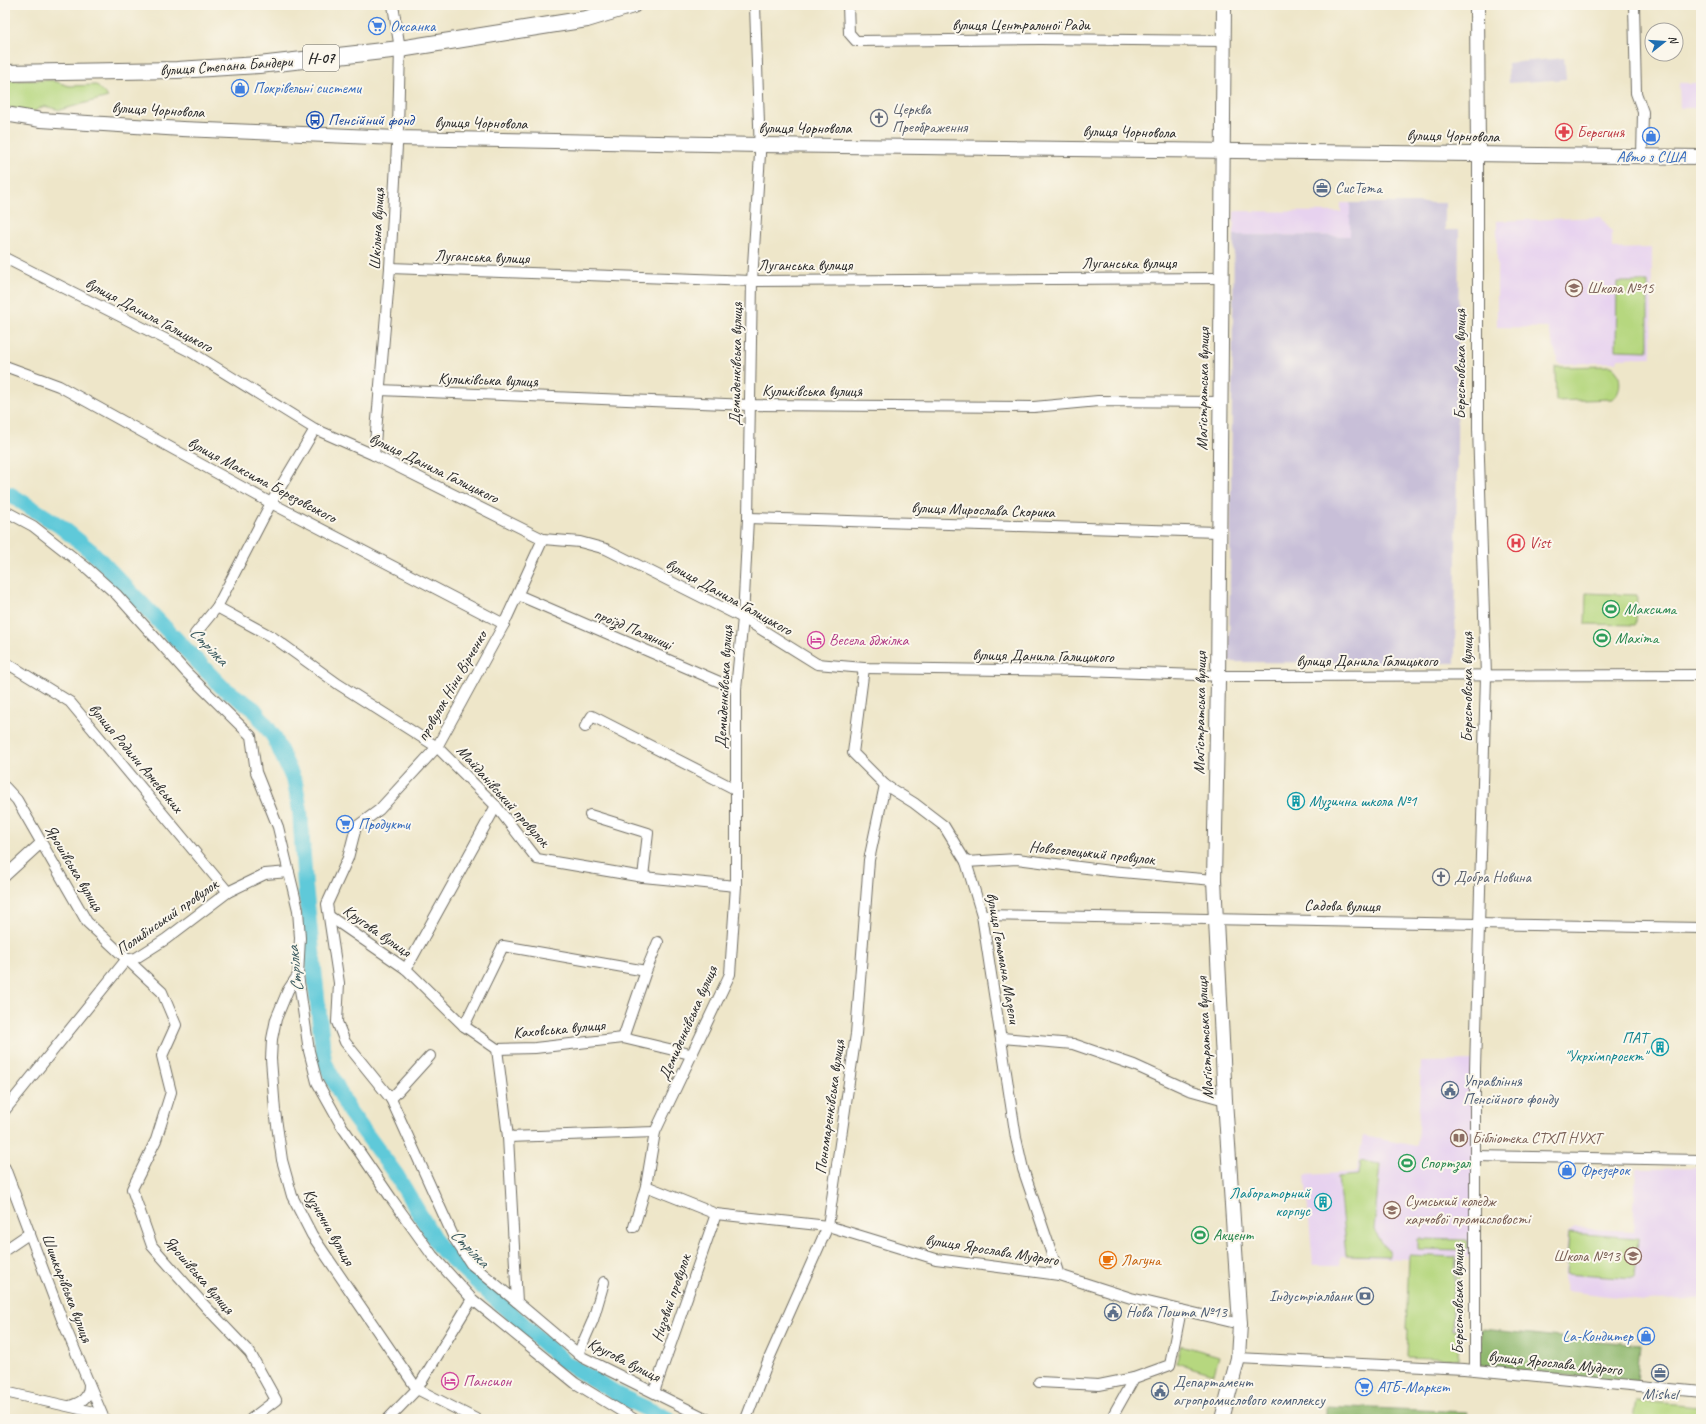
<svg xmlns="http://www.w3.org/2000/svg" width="1706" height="1424" font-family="Caveat,sans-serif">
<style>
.built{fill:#e7d2ef}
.industrial{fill:#c8bfd8}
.green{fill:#b6d77f;stroke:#708155}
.forest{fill:#90b86e;stroke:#5e724c}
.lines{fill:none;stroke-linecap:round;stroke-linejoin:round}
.river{stroke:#5fc9d9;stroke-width:16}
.street-casing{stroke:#6f6c62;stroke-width:12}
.secondary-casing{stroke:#6f6c62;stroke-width:16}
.primary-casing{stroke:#6f6c62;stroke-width:18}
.street{stroke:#fff;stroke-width:10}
.secondary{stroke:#fff;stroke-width:14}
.primary{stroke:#fff;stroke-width:16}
.labels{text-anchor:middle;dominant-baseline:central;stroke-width:4;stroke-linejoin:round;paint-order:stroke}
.shield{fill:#fbf7ec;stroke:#696865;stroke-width:1}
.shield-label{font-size:15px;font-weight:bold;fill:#2b2b2b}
.street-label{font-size:16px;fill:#2b2b2b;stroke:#fbf7ec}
.shop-label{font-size:16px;fill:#366cbe;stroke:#fbf7ec;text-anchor:start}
.worship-label{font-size:16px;fill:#5b616d;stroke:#fbf7ec;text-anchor:start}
.transit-label{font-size:16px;fill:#164399;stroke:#fbf7ec;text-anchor:start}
.health-label{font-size:16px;fill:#be3a42;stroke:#fbf7ec;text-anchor:start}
.service-label{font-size:16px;fill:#4e5e75;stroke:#fbf7ec;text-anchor:start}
.education-label{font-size:16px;fill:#785e54;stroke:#fbf7ec;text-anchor:start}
.leisure-label{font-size:16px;fill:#27864d;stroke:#fbf7ec;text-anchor:start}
.hotel-label{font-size:16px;fill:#b23c85;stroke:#fbf7ec;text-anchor:start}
.culture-label{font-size:16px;fill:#0d838f;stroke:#fbf7ec;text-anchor:end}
.food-label{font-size:16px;fill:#c56008;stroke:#fbf7ec;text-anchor:start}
.water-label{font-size:17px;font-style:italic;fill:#3b5a5f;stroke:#fbf7ec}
</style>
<rect width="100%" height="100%" fill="#fbf7ec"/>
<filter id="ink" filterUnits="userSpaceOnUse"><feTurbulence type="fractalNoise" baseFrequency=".025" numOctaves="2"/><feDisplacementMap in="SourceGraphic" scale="8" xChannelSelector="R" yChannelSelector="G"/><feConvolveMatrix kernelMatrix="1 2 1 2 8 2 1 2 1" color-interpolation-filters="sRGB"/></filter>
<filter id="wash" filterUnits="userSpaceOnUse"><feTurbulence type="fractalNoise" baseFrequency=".012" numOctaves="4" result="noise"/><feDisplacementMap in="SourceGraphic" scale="16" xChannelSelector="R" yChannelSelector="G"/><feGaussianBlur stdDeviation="0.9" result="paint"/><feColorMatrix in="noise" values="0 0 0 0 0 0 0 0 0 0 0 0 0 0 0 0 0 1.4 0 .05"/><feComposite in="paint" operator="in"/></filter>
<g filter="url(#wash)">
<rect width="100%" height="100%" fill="#eee6c9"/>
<g class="built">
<polygon points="1679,83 1701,83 1701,108 1680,108"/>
<polygon points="1341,203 1350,203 1350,236 1234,235 1234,211 1341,212"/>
<polygon points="1601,217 1612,232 1612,249 1652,248 1651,357 1618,358 1617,362 1559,364 1548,328 1497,327 1497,221"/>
<polygon points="1475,1061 1475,1258 1458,1257 1455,1331 1406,1330 1409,1259 1341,1256 1340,1265 1313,1265 1305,1175 1356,1172 1363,1136 1417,1146 1421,1062"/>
<polygon points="1701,1168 1701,1299 1644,1300 1566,1291 1564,1279 1568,1232 1575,1228 1633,1231 1636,1169"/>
</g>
<g class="industrial">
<polygon points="1564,58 1566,79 1509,83 1508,63"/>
<polygon points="1350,203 1445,203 1445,230 1459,230 1455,663 1229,662 1234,235 1350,236"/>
</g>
<g class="green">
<polygon points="51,80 69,86 96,85 108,97 60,110 44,106 31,113 5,106 5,81"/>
<polygon points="1617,282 1648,282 1648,351 1616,350"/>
<path d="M1611,366C1622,370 1623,394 1612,399L1556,401L1555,367Z"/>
<polygon points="1586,593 1637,595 1636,625 1585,624"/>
<polygon points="1360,1161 1380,1164 1374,1230 1389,1253 1389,1256 1346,1255 1338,1177 1358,1175"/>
<polygon points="1569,1233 1638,1238 1635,1279 1566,1274"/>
<polygon points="1418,1239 1467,1240 1467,1250 1418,1249"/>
<polygon points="1409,1255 1455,1257 1452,1331 1455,1331 1457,1260 1461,1260 1458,1359 1407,1357 1408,1330 1406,1330"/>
<polygon points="1181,1345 1219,1356 1214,1374 1176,1363"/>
<polygon points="1636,1401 1701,1406 1701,1419 1633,1419"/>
</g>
<g class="forest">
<polygon points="1481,1329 1640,1345 1637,1383 1480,1366"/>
<polygon points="1326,1406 1468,1412 1466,1419 1326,1419"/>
</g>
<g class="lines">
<polyline class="river" points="5,494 11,495 60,526 92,552 222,687 254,709 274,737 295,783 300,810 305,886 324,1061 349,1111 397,1176 439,1247 563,1361 624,1398 668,1419"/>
</g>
</g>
<g filter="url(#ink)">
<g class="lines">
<g class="street-casing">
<g id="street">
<polyline points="848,5 849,33 856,41 1040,39 1224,41"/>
<polyline points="1634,5 1636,93 1643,112 1642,156"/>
<polyline points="5,258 191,352 315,429 374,455 543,539 580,542 606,549 743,618 817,664 864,668 1084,671 1226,676 1701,675"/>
<polyline points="390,268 752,281 1221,278"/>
<polyline points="5,366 59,386 271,503 504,624"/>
<polyline points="379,390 750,405 1034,407 1098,401 1220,402"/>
<polyline points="374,455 390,268 398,128 400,49 393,5"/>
<polyline points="5,511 33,526 88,569 117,595 186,672 251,736 256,772 278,827 298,910 300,938 298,975 309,1051 317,1082 341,1125 391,1198 432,1255 472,1299 575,1383 634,1419"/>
<polyline points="748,518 1218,532"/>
<polyline points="518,595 736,689"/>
<polyline points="217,607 274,638 338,684 437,747 496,806 537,859 643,877 736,886"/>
<polyline points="195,634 217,607 271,503 315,429"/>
<polyline points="5,662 70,702 228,892"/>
<polyline points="864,668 853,753 885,785 914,803 944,826 966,862 982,915 1016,1138 1023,1169 1059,1275"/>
<polyline points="585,727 592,716 735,789"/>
<polyline points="5,787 17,800 87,922 162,992 176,1025 162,1056 171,1092 156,1140 132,1189 152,1246 205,1306 250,1353 276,1400 251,1419"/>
<polyline points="590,815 648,833 643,877"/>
<polyline points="966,862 1017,859 1110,871 1214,880"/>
<polyline points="5,876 41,843"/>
<polyline points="982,915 1701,928"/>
<polyline points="329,916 406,969 464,1026 497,1049 508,1137 517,1302 582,1357 707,1419"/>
<polyline points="406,969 496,806"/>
<polyline points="298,975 288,990 276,1019 272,1039 271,1059 275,1111 282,1160 292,1196 312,1235 417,1389 476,1419"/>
<polyline points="464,1026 503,946 646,971"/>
<polyline points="623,1038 646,971 658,942"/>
<polyline points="1002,1038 1073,1044 1134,1065 1189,1090 1225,1100"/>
<polyline points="497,1049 535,1048 623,1038 690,1054"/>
<polyline points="391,1099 430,1056"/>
<polyline points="5,1110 126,960 136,958 166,939 228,892 265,874 289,872"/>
<polyline points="508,1137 655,1132"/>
<polyline points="1475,1156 1701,1160"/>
<polyline points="5,1168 61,1317 104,1419"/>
<polyline points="646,1186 716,1214 828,1226 936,1259 1059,1275 1131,1298 1240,1324"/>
<polyline points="634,1227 646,1186 655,1132 730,974 736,886 736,689 743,618 748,518 752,281 760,154 755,5"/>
<polyline points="5,1250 30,1233"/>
<polyline points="517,1302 471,1264 454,1238 391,1099 345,1042 337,1022 339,983 327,904 348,858 356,827 379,810 437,747 504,624 543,539"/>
<polyline points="578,1354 593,1320 604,1282"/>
<polyline points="1238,1358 1464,1369 1701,1392"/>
<polyline points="1475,1370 1475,1069 1486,676 1478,428 1478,153"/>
<polyline points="1039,1382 1099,1385 1134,1378"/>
<polyline points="5,1392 89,1411 103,1418"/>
<polyline points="654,1392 716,1214"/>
<path d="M70,1406C82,1402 89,1398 89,1384"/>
<polyline points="388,1419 417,1389 472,1299"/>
<polyline points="746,1419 768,1361 828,1226 856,1034 869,860 885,785"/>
<polyline points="1111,1419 1134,1378 1170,1365 1181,1310"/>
</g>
</g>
<g class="secondary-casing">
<g id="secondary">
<polyline points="1477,5 1478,153"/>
<polyline points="5,114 41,120 182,129 397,138 760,145 1701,157"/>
<polyline points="1222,1419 1238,1358 1240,1324 1225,1100 1214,880 1218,681 1224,5"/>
</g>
</g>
<g class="primary-casing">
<polyline id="primary" points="5,73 177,70 259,65 400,49 587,19 633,5"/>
</g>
<use href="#street" class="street"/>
<use href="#secondary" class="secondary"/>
<use href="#primary" class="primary"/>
</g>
</g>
<defs>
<g id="supermarket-ring" transform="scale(0.9)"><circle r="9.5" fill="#fbf7ec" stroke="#3f7fe0" stroke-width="1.5"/><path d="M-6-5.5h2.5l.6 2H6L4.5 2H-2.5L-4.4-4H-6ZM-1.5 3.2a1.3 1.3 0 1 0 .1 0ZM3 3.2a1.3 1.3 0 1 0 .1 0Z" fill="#3f7fe0"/></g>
<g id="shop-ring" transform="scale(0.9)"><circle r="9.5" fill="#fbf7ec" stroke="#3f7fe0" stroke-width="1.5"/><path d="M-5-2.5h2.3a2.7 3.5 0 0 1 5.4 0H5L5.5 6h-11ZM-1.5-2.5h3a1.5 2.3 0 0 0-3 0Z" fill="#3f7fe0"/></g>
<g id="church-ring" transform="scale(0.9)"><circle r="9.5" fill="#fbf7ec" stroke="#6b7280" stroke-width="1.5"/><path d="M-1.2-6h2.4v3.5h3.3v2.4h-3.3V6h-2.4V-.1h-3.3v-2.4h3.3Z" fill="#6b7280"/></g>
<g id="bus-ring" transform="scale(0.9)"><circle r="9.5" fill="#fbf7ec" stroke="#1a4fb4" stroke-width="1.5"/><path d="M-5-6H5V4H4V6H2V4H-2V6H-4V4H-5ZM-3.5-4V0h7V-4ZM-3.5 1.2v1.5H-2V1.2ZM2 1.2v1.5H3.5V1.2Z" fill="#1a4fb4"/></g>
<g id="pharmacy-ring" transform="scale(0.9)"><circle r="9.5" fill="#fbf7ec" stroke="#e0444e" stroke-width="1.5"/><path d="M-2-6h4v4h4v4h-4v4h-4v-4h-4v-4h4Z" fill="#e0444e"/></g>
<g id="office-ring" transform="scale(0.9)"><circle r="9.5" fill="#fbf7ec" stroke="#5c6f8a" stroke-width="1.5"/><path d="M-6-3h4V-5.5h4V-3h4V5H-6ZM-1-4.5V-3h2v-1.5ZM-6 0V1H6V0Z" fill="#5c6f8a"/></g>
<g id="school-ring" transform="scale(0.9)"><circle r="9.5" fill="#fbf7ec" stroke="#8d6e63" stroke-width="1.5"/><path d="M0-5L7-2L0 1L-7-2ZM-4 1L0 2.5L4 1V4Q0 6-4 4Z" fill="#8d6e63"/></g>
<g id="hospital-ring" transform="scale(0.9)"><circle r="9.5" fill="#fbf7ec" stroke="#e0444e" stroke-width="1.5"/><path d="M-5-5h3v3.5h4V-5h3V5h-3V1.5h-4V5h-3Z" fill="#e0444e"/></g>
<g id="stadium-ring" transform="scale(0.9)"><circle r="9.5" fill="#fbf7ec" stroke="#2e9e5b" stroke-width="1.5"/><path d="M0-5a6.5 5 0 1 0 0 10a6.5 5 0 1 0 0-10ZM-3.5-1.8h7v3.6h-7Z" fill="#2e9e5b"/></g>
<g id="hotel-ring" transform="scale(0.9)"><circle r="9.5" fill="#fbf7ec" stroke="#d1479c" stroke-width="1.5"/><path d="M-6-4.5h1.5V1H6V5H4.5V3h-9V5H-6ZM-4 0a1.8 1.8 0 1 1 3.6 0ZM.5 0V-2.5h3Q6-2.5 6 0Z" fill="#d1479c"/></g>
<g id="building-ring" transform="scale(0.9)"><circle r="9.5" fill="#fbf7ec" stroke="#0f9aa8" stroke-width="1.5"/><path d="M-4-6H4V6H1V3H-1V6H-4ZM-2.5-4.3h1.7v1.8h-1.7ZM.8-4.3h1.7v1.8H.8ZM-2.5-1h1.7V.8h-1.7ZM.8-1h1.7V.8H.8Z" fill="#0f9aa8"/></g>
<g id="civic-ring" transform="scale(0.9)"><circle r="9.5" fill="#fbf7ec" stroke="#5c6f8a" stroke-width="1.5"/><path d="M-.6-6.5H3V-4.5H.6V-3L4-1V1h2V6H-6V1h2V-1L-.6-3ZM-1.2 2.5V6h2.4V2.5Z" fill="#5c6f8a"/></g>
<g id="library-ring" transform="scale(0.9)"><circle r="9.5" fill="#fbf7ec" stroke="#8d6e63" stroke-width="1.5"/><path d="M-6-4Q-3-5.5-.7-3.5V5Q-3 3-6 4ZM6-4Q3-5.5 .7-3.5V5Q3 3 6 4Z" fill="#8d6e63"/></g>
<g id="university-ring" transform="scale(0.9)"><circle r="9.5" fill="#fbf7ec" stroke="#8d6e63" stroke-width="1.5"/><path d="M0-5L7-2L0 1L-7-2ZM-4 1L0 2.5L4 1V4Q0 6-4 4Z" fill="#8d6e63"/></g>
<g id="cafe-ring" transform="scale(0.9)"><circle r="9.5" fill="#fbf7ec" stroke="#e8710a" stroke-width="1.5"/><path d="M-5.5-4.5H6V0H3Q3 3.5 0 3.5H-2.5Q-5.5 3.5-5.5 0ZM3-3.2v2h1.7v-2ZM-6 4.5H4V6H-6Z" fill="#e8710a"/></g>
<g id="bank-ring" transform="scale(0.9)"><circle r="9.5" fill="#fbf7ec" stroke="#5c6f8a" stroke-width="1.5"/><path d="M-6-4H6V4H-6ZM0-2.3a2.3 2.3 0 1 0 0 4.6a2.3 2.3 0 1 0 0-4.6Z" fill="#5c6f8a"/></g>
</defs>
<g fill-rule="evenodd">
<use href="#supermarket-ring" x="377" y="26"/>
<use href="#shop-ring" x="240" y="88"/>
<use href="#church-ring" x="879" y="118"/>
<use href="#bus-ring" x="315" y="120"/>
<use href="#pharmacy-ring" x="1564" y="132"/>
<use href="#shop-ring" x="1651" y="136"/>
<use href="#office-ring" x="1322" y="188"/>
<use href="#school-ring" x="1574" y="288"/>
<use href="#hospital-ring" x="1516" y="543"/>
<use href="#stadium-ring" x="1611" y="609"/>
<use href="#stadium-ring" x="1602" y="638"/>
<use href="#hotel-ring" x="816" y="640"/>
<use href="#building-ring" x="1296" y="801"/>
<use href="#supermarket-ring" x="345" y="824"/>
<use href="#church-ring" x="1441" y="877"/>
<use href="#building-ring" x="1660" y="1047"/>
<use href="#civic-ring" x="1450" y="1090"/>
<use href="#library-ring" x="1459" y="1138"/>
<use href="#stadium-ring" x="1407" y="1163"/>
<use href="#shop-ring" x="1567" y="1170"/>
<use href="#building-ring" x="1323" y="1202"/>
<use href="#university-ring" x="1392" y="1210"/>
<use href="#stadium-ring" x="1200" y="1235"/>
<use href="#school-ring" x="1633" y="1256"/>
<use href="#cafe-ring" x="1108" y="1260"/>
<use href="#bank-ring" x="1365" y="1296"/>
<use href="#civic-ring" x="1113" y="1312"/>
<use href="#shop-ring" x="1646" y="1336"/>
<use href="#office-ring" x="1660" y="1373"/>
<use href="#hotel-ring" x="450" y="1381"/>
<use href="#supermarket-ring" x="1364" y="1387"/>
<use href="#civic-ring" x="1160" y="1391"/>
</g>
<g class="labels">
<rect class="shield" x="303" y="45" width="36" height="26" rx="3"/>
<g class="shield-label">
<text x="321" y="58">Н-07</text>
</g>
<g class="street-label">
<text x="1021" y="25">вулиця Центральної Ради</text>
<text transform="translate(226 66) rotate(-4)">вулиця Степана Бандери</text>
<text transform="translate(158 110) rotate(3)">вулиця Чорновола</text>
<text transform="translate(481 123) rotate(1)">вулиця Чорновола</text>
<text x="805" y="128">вулиця Чорновола</text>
<text transform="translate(1129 132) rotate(1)">вулиця Чорновола</text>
<text transform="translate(1453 136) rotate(1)">вулиця Чорновола</text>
<text transform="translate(377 229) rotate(-87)">Шкільна вулиця</text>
<text transform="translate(482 257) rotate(2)">Луганська вулиця</text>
<text x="1129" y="263">Луганська вулиця</text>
<text x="805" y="265">Луганська вулиця</text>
<text transform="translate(149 315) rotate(28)">вулиця Данила Галицького</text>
<text transform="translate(736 364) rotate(-89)">Демиденківська вулиця</text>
<text transform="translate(1460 364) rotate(-90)">Берестовська вулиця</text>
<text transform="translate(488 380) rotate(2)">Куликівська вулиця</text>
<text transform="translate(1203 389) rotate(-89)">Маґістратська вулиця</text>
<text x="812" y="391">Куликівська вулиця</text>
<text transform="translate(434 468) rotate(26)">вулиця Данила Галицького</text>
<text transform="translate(262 480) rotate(28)">вулиця Максима Березовського</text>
<text transform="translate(983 510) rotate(2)">вулиця Мирослава Скорика</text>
<text transform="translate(729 597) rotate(29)">вулиця Данила Галицького</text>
<text transform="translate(633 629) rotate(23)">проїзд Паляниці</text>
<text transform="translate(1043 656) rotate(1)">вулиця Данила Галицького</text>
<text x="1367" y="661">вулиця Данила Галицького</text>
<text transform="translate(452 686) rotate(-60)">провулок Ніни Вірченко</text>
<text transform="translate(724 687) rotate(-87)">Демиденківська вулиця</text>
<text transform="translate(1467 687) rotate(-90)">Берестовська вулиця</text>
<text transform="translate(1200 713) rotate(-89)">Маґістратська вулиця</text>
<text transform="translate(136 758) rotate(50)">вулиця Родини Алчевських</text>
<text transform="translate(503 796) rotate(48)">Майданівський провулок</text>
<text transform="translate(1092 853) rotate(6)">Новоселецький провулок</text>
<text transform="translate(74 868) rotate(59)">Ярошівська вулиця</text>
<text transform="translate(1342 906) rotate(1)">Садова вулиця</text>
<text transform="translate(167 917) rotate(-35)">Полибінський провулок</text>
<text transform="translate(377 931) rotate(35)">Кругова вулиця</text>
<text transform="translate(1003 958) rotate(80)">вулиця Гетьмана Мазепи</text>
<text transform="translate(688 1023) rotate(-66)">Демиденківська вулиця</text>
<text transform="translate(559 1029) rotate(-5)">Каховська вулиця</text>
<text transform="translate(1205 1038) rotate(-93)">Маґістратська вулиця</text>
<text transform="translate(830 1107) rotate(-82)">Пономаренківська вулиця</text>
<text transform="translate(329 1227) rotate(60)">Кузнечна вулиця</text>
<text transform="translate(992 1250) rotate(9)">вулиця Ярослава Мудрого</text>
<text transform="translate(199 1275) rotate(49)">Ярошівська вулиця</text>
<text transform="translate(67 1288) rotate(69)">Шишкарівська вулиця</text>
<text transform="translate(671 1298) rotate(-71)">Низовий провулок</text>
<text transform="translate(1458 1299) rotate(-90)">Берестовська вулиця</text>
<text transform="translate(624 1360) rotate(27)">Кругова вулиця</text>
<text transform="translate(1555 1363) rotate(6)">вулиця Ярослава Мудрого</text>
</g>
<g class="shop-label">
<text x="390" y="26">Оксанка</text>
<text x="253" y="88">Покрівельні системи</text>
<text x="1651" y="157" text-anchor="middle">Авто з США</text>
<text x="358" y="824">Продукти</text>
<text x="1580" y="1170">Фрезерок</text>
<text x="1633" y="1336" text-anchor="end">La-Кондитер</text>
<text x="1377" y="1387">АТБ-Маркет</text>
</g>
<g class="worship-label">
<text x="892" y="109">Церква<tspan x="892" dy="18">Преображення</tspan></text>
<text x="1454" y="877">Добра Новина</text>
</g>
<g class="transit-label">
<text x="328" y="120">Пенсійний фонд</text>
</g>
<g class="health-label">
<text x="1577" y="132">Берегиня</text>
<text x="1529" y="543">Vist</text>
</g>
<g class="service-label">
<text x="1335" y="188">CucTema</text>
<text x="1463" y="1081">Управління<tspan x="1463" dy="18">Пенсійного фонду</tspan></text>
<text x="1352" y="1296" text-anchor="end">Індустріалбанк</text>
<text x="1126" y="1312">Нова Пошта №13</text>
<text x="1173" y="1382">Департамент<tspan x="1173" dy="18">агропромислового комплексу</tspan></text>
<text x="1660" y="1394" text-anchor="middle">Mishel</text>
</g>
<g class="education-label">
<text x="1587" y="288">Школа №15</text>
<text x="1472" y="1138">Бібліотека СТХП НУХТ</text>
<text x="1405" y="1201">Сумський коледж<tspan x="1405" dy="18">харчової промисловості</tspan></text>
<text x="1620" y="1256" text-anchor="end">Школа №13</text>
</g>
<g class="leisure-label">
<text x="1624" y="609">Максима</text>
<text x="1615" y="638">Maxima</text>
<text x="1420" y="1163">Спортзал</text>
<text x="1213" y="1235">Акцент</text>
</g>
<g class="hotel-label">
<text x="829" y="640">Весела бджілка</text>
<text x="463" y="1381">Пансион</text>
</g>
<g class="culture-label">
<text x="1309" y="801" text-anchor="start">Музична школа №1</text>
<text x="1647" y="1038">ПАТ<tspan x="1647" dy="18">"Укрхімпроект"</tspan></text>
<text x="1310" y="1193">Лабораторний<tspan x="1310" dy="18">корпус</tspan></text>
</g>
<g class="food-label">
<text x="1121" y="1260">Лагуна</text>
</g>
<g class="water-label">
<text transform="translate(209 646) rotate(46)">Стрілка</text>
<text transform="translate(295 969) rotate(-96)">Стрілка</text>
<text transform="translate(470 1248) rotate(45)">Стрілка</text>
</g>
</g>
<rect width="1706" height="1424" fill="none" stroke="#fbf7ec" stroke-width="20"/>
<g transform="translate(1664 42) rotate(73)"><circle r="19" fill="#fbf7ec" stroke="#a8a59f"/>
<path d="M0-3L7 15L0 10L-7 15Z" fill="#1f6fb2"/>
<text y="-6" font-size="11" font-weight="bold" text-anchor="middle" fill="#2b2b2b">N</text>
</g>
</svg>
